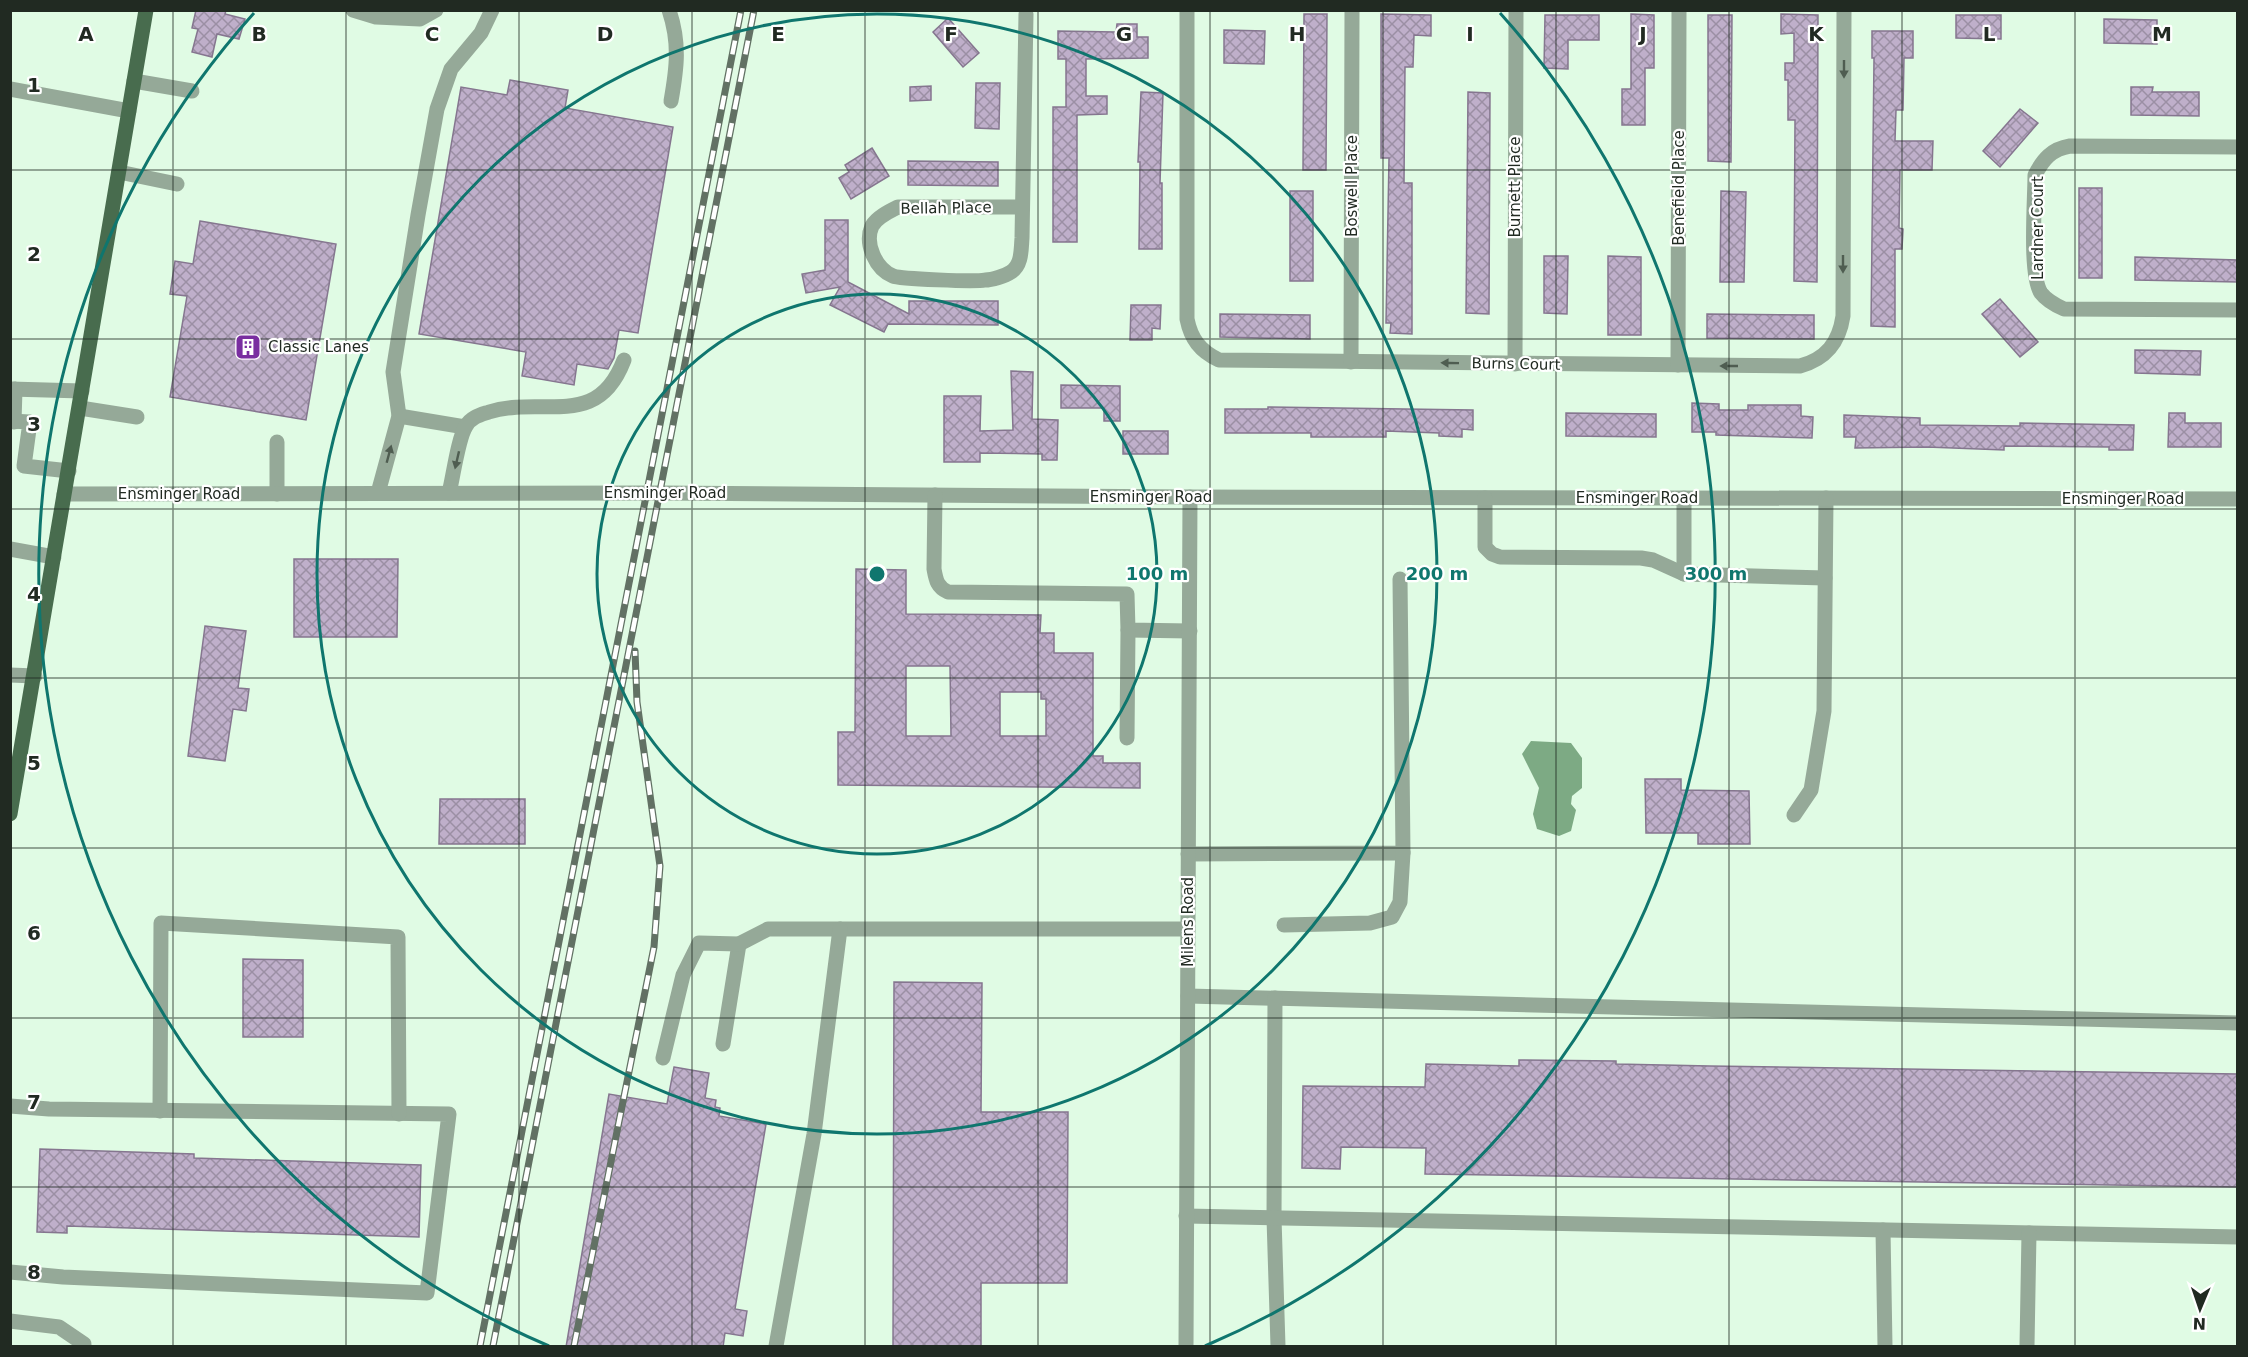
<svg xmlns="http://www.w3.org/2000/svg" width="2248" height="1357" font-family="'DejaVu Sans',sans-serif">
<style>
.water{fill:#7daa84}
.building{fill:url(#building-cross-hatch);stroke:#85768f;stroke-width:1.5;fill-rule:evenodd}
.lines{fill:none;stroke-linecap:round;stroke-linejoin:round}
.minor{stroke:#95a998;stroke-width:15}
.major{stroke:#486c4e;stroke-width:15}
.rail-casing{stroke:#627164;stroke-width:7}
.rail{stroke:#fff;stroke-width:4.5;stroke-dasharray:14;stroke-linecap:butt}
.oneway{fill:#4f5d51}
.grid{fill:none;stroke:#212a22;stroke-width:1.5;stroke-opacity:0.55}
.ring{fill:none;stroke:#0f766e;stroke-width:3}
.labels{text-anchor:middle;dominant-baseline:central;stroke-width:4.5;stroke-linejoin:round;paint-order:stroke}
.street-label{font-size:15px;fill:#212a22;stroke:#fff}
.poi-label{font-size:15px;fill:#212a22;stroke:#fff;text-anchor:start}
.grid-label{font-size:20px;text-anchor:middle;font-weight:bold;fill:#212a22;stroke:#fff;stroke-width:4.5;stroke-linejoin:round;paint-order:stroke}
.centre{fill:#0f766e;stroke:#fff;stroke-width:3}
.ring-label{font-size:18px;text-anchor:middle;font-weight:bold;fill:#0f766e;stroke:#fff;stroke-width:4.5;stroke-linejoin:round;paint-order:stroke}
</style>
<defs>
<pattern id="building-cross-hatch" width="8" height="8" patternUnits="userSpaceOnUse" patternTransform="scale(1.5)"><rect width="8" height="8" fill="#bfafca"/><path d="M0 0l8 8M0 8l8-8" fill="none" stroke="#9b8fa4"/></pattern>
</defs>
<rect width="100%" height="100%" fill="#e0fbe4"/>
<polygon class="water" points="1531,741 1571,743 1582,758 1582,788 1572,796 1571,804 1576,810 1571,831 1559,836 1537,829 1533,814 1539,788 1522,754"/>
<g class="building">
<polygon points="196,10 226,10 225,14 245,19 239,39 217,34 212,57 192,52 198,29 192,28"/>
<polygon points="1304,14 1327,14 1326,170 1303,170"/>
<polygon points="1381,14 1431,15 1431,36 1414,35 1413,67 1405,67 1404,183 1412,183 1412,334 1390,333 1391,323 1386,323 1389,158 1381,158"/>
<polygon points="1631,14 1654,15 1654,68 1645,68 1645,125 1622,125 1622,89 1631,89"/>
<polygon points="1781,14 1818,15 1817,282 1794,281 1795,120 1788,120 1788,80 1785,80 1785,63 1794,63 1794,33 1781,34"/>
<polygon points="1545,15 1599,15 1599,40 1568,40 1568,69 1544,68"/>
<polygon points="1708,15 1732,15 1731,162 1708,161"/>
<polygon points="1956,15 2001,15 2001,39 1956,38"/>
<polygon points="948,18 979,53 963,67 933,32"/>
<polygon points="2104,19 2157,20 2157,44 2104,43"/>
<polygon points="1117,24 1137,24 1137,37 1148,37 1148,58 1086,59 1086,96 1107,96 1107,114 1077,115 1077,242 1053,242 1053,107 1066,107 1066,59 1058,59 1058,31 1116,32"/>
<polygon points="1224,30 1265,31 1264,64 1224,63"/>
<polygon points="1872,31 1913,31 1913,58 1904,58 1903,110 1896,110 1895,141 1933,141 1932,170 1900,170 1899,228 1903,229 1902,249 1895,249 1895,327 1871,326 1874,58 1872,58"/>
<polygon points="510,80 568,90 565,108 673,127 638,333 619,330 614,358 608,369 577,364 574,385 522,376 526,352 419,334 461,87 507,95"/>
<polygon points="976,83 1000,83 999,129 975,128"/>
<polygon points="931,86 931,100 910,101 910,87"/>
<polygon points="2131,87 2153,87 2152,92 2199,92 2199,116 2131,115"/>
<polygon points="1141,92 1163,93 1160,183 1162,183 1162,249 1139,249 1140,162 1138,162"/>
<polygon points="1468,92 1490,93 1489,314 1466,313"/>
<polygon points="2020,109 2038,123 2000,167 1983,151"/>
<polygon points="872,148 889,176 851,199 839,178 849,172 845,165"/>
<polygon points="908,161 998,162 998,186 908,185"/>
<rect x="2079" y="188" width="23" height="90"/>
<rect x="1290" y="191" width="23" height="90"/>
<polygon points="1721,191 1746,192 1744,282 1720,282"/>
<polygon points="825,220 848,220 848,282 909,314 909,301 998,301 998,325 888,324 884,332 830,305 840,287 806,293 802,274 825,270"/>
<polygon points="200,221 336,244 306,420 170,397 187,296 170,294 175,261 193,264"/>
<polygon points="1544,256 1568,256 1567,314 1544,313"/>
<polygon points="1608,256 1641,257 1641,335 1608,335"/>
<polygon points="2135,257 2238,260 2238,282 2135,280"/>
<polygon points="2000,299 2038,342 2020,357 1982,314"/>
<polygon points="1131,305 1161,305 1160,329 1152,328 1152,340 1130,340"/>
<polygon points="1220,314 1310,315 1310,339 1220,337"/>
<polygon points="1707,314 1814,315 1814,339 1707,338"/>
<polygon points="2135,350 2201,351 2200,375 2135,373"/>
<polygon points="1011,371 1033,372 1032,419 1058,420 1057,460 1042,460 1042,454 980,453 980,462 944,462 944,396 981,396 980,431 1013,430"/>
<polygon points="1061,385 1120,386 1120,421 1104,421 1104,408 1061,408"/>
<polygon points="1692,403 1719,404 1719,410 1748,410 1748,405 1801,405 1801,416 1813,417 1812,438 1716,435 1716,432 1692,432"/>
<polygon points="1268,407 1473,410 1473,430 1462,429 1462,437 1439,436 1439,433 1386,431 1386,437 1311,437 1311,433 1225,433 1225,409 1268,409"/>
<polygon points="1566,413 1656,414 1656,437 1566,436"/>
<polygon points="2169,413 2185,413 2185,423 2221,423 2221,447 2168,447"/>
<polygon points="1844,415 1920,418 1920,425 2020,426 2020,423 2134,425 2133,450 2109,450 2109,447 2004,446 2004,450 1927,447 1855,448 1856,437 1844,437"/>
<rect x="1123" y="431" width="45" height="23"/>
<polygon points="294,559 398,559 397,637 294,637"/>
<path d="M856,569L906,570V614L1041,615L1040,633H1054V653H1093V756H1103V763H1140V788L838,785V732H855ZM906,666H950L951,736H906ZM1000,692H1041V699H1046V736H1000Z"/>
<polygon points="205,626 246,631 238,688 249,689 246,711 233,709 225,761 188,756"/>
<polygon points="1645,779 1681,779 1681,790 1749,791 1750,844 1698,844 1698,833 1646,833"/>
<polygon points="440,799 525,799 525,844 439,844"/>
<polygon points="243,959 303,960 303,1037 243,1037"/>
<polygon points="894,982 982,983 981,1112 1068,1112 1067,1283 981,1283 981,1347 893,1347"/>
<polygon points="1519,1060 1616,1061 1616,1064 1710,1066 2238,1074 2238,1187 1425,1174 1426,1148 1341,1147 1340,1169 1302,1168 1303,1086 1425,1087 1426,1064 1519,1066"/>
<polygon points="674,1067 709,1073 705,1098 716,1100 715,1107 720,1108 719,1116 766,1124 735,1309 747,1311 743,1336 725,1333 723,1347 566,1347 609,1094 667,1104"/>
<polygon points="40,1149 194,1154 194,1158 421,1165 419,1237 67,1226 67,1233 37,1232"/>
</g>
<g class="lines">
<g class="minor">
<polyline points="353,10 376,17 420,19 436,10"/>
<path d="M669,10C680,43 677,67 671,101"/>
<path d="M1187,10V319C1191,339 1200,351 1219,360L1800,366C1826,359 1839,343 1843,316L1844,10"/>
<polyline points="134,81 192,91"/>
<polyline points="10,89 129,111"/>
<path d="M2238,147L2070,146C2052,149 2043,159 2035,175C2035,200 2029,275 2041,293C2047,301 2055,305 2064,309L2238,310"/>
<polyline points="119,172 177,184"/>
<path d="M1022,207H898C890,211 877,217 872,226C864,244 876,269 893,276C900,279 975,282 985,280C992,280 1005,276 1011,272C1022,265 1021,250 1022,238L1026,14"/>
<polyline points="1351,362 1352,10"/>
<polyline points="1515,364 1516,10"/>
<polyline points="1678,365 1679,10"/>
<polyline points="10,389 82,391"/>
<polyline points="80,408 137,417"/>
<polyline points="399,416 465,427"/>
<polyline points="10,421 30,422 24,466 69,471"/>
<polyline points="14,422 15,389"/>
<polyline points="277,442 277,494"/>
<polyline points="378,493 399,416 393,372 418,215 437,109 451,69 481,33 492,10"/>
<path d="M449,493C453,478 458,438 466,426C471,417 480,415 489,412C544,395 597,431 624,360"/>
<polyline points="64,494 659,493 1190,497 2238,499"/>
<path d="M935,495L934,569C936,580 937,587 948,592L1127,594L1128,630L1190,631"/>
<polyline points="1485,498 1485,547 1492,554 1500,557 1641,558 1653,560 1684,574"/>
<polyline points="1684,498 1684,574 1825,578"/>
<polyline points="10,549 54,557"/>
<polyline points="10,675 35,676"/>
<polyline points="1127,738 1128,630"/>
<polyline points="1794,815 1811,790 1824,711 1826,498"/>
<polyline points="1188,854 1403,853 1400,579"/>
<polyline points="1284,925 1370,923 1392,917 1400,902 1403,853"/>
<polyline points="1188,996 2238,1023"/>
<polyline points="1275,998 1274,1218 1278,1346"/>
<polyline points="723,1044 739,944"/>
<polyline points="663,1058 683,975 699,943 739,944 768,929 1188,929"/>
<polyline points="10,1106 49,1109 449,1114 427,1293 63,1277 10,1272"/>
<polyline points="160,1111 161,923 398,937 399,1114"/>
<polyline points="1186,1216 2238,1237"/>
<polyline points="1883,1230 1885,1346"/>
<polyline points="10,1321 59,1327 84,1344 83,1346"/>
<polyline points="776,1346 814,1134 840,929"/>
<polyline points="1186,1346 1190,497"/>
<polyline points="2027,1346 2029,1233"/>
</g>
<polyline class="major" points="10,814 146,10"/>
<g class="rail-casing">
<g id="rail">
<polyline points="480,1346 741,10"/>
<polyline points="493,1346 754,10"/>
<polyline points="574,1346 654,947 660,866 637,702 635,651"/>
</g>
</g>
<use href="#rail" class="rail"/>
</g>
<defs><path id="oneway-solid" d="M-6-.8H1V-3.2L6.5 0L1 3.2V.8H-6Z" transform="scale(1.5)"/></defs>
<g class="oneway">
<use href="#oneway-solid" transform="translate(1844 69) rotate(90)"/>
<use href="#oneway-solid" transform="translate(1843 264) rotate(90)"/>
<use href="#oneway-solid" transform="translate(1450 363) rotate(-179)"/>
<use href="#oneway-solid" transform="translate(1729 366) rotate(-180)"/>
<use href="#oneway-solid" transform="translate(389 454) rotate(-75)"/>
<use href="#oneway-solid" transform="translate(457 460) rotate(103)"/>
</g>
<path class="grid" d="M173,10V1346M346,10V1346M519,10V1346M692,10V1346M865,10V1346M1038,10V1346M1210,10V1346M1383,10V1346M1556,10V1346M1729,10V1346M1902,10V1346M2075,10V1346M10,170H2238M10,339H2238M10,509H2238M10,678H2238M10,848H2238M10,1018H2238M10,1187H2238"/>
<g class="ring">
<circle cx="877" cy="574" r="280"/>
<circle cx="877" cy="574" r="560"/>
<path d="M549 1346A839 839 0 0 1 254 13M1500 13A839 839 0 0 1 1205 1346"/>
</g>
<defs>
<g id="building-square" transform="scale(1.35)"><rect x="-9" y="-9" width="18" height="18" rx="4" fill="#792ea0" stroke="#fff"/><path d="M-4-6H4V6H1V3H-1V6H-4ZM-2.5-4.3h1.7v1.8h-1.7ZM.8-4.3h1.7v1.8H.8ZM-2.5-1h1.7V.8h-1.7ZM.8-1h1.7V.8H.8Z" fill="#fff"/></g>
</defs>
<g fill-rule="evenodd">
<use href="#building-square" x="248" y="347"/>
</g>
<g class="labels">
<g class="street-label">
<text transform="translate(1352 186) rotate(-90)">Boswell Place</text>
<text transform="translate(1515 187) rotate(-90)">Burnett Place</text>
<text transform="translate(1679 188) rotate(-90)">Benefield Place</text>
<text transform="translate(946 208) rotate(-1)">Bellah Place</text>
<text transform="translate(2038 228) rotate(-90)">Lardner Court</text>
<text transform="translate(1516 364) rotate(1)">Burns Court</text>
<text x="665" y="493">Ensminger Road</text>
<text x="179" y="494">Ensminger Road</text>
<text x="1151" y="497">Ensminger Road</text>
<text x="1637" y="498">Ensminger Road</text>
<text x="2123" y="499">Ensminger Road</text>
<text transform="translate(1188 922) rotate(-90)">Milens Road</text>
</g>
<g class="poi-label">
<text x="268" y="347">Classic Lanes</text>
</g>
</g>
<g class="grid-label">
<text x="86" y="41">A</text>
<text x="259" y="41">B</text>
<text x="432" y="41">C</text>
<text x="605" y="41">D</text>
<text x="778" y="41">E</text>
<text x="951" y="41">F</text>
<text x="1124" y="41">G</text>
<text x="1297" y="41">H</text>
<text x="1470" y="41">I</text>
<text x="1643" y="41">J</text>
<text x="1816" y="41">K</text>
<text x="1989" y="41">L</text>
<text x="2162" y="41">M</text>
<text x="34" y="92">1</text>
<text x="34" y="261">2</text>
<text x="34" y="431">3</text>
<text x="34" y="601">4</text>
<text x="34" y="770">5</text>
<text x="34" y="940">6</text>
<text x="34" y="1109">7</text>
<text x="34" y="1279">8</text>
</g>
<circle cx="877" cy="574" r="9" class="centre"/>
<g class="ring-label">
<text x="1157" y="580">100 m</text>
<text x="1437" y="580">200 m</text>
<text x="1716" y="580">300 m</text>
</g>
<rect width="2248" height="1357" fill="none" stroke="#212a22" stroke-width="24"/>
<g transform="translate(2200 1309) rotate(182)" stroke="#ffffff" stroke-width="4.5" paint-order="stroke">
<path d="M0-4.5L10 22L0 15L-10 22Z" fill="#212a22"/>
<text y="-9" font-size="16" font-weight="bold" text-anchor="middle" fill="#212a22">N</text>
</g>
</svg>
